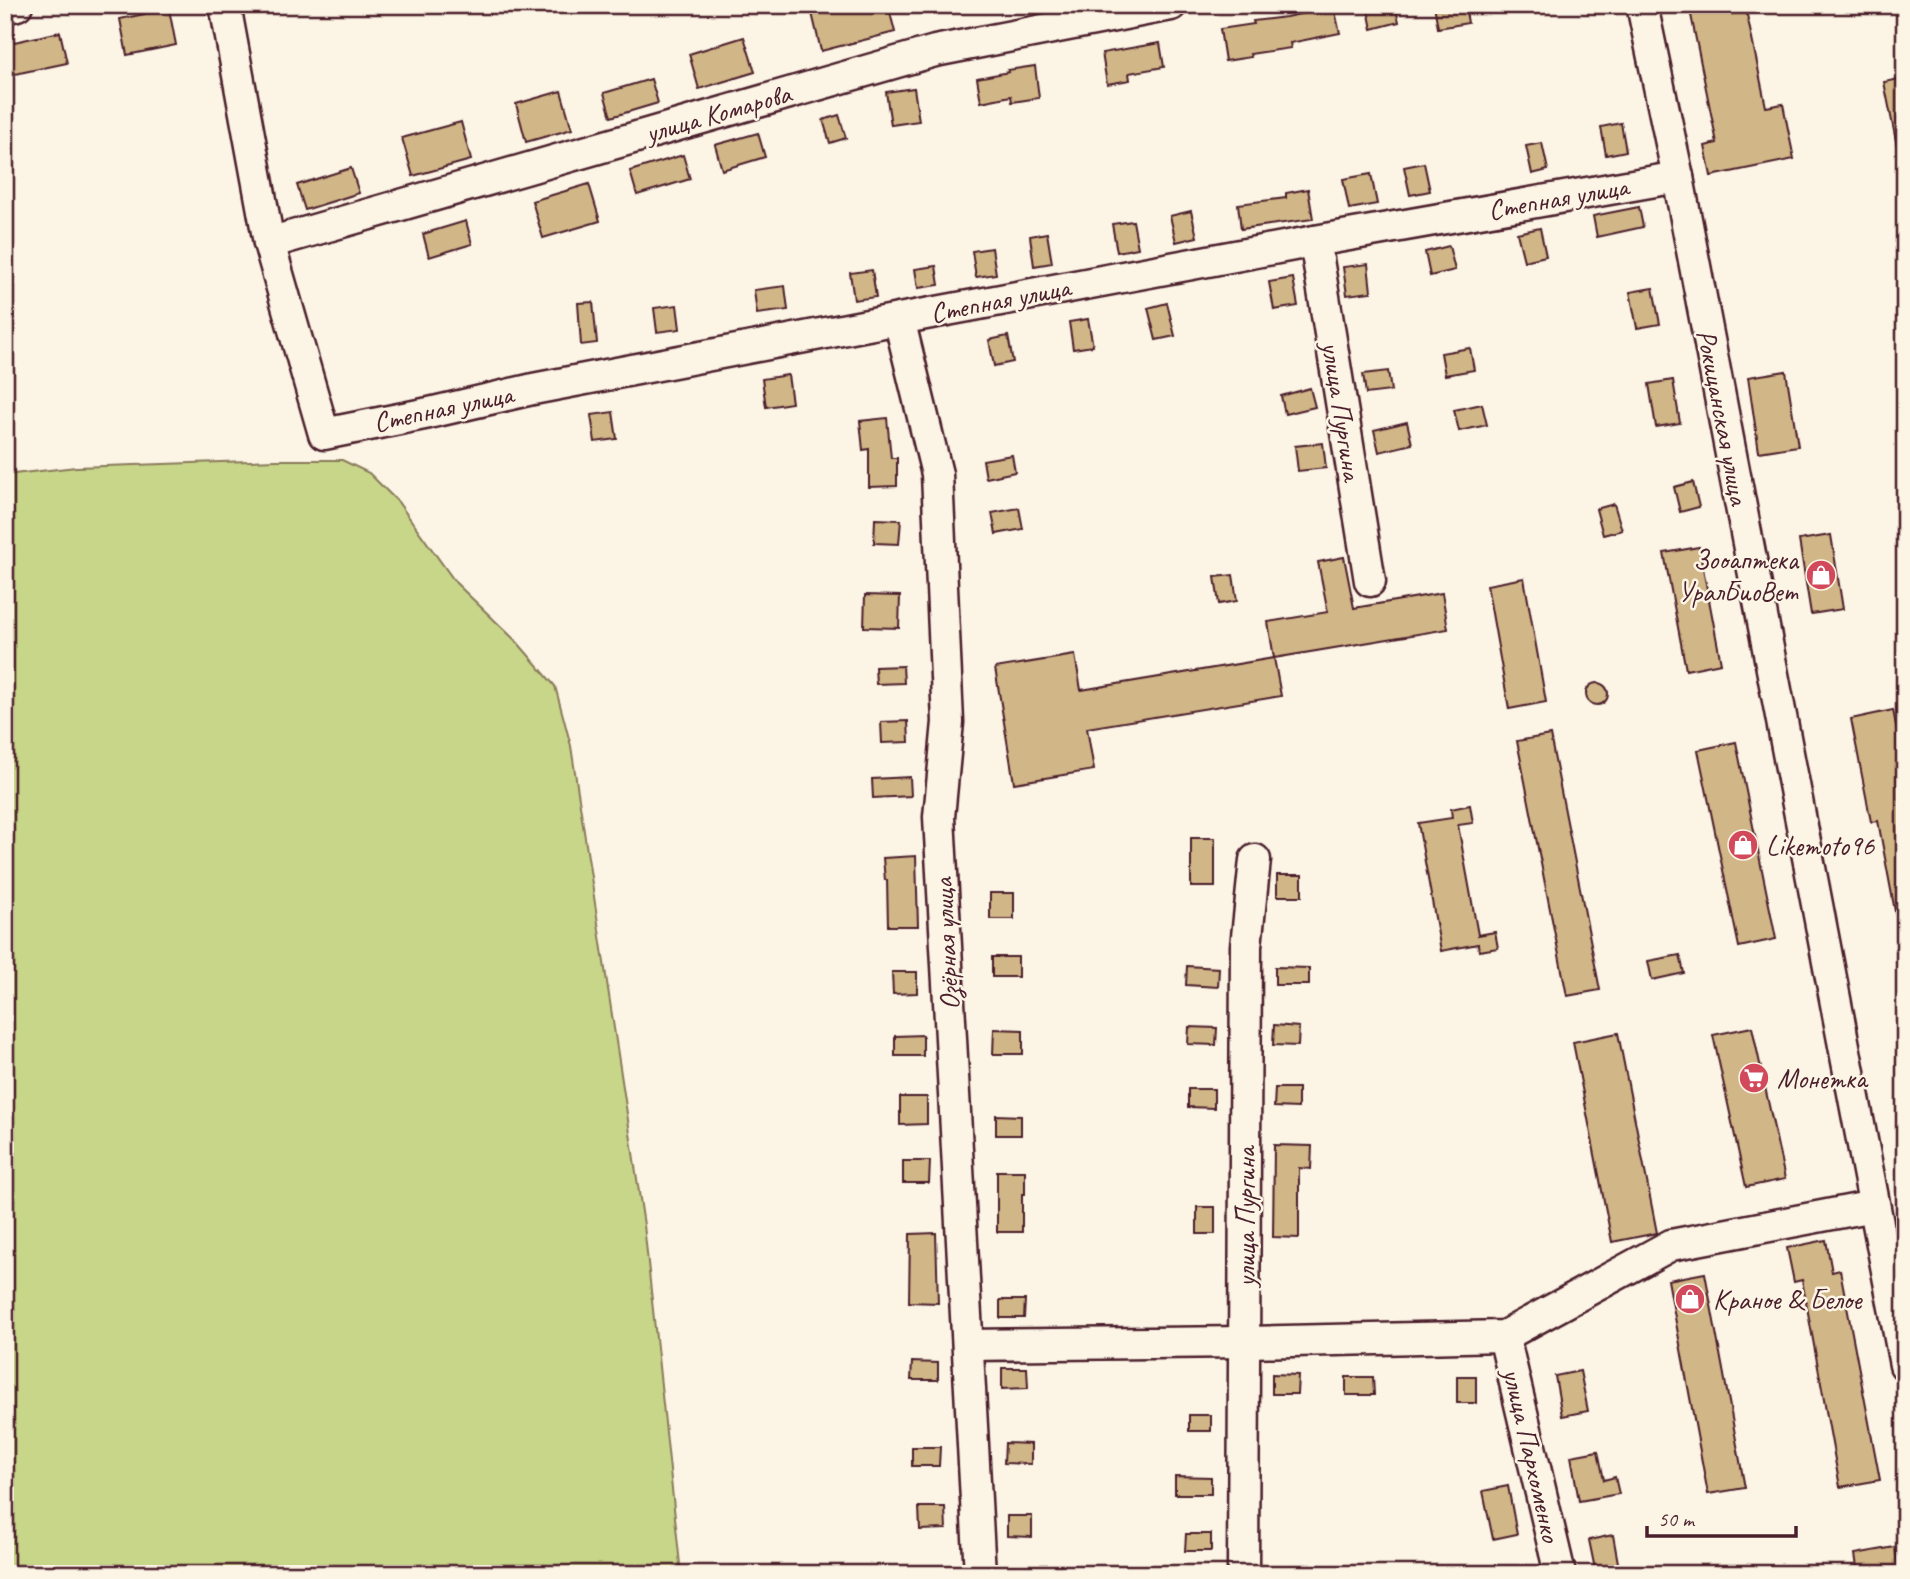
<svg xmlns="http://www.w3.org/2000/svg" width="1910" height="1579" font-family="Caveat,sans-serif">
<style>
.green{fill:#c8d68a;stroke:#897a5a;stroke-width:2}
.building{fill:#d1b687;stroke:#4a1f2b;stroke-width:2}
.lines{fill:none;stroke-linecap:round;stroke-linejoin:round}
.minor-casing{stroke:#4a1f2b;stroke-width:35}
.minor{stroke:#fcf5e5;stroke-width:30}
.labels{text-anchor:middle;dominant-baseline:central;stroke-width:5;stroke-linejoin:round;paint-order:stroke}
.street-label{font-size:28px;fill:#4a1f2b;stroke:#fcf5e5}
.poi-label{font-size:28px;fill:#4a1f2b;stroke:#fcf5e5;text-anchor:start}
</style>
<rect width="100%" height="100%" fill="#fcf5e5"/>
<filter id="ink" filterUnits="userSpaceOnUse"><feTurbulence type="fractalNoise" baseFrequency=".0143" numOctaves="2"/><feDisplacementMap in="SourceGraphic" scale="14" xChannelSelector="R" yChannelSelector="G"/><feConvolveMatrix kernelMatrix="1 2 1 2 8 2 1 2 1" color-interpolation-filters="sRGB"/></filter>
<g filter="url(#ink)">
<polygon class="green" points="277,460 342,460 369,473 398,502 456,583 518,643 555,686 571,746 644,1225 681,1574 5,1574 5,475 76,467"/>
<g class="building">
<polygon points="842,5 888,5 895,32 821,51 812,13"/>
<polygon points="1367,5 1395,5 1399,22 1372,29"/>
<polygon points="1434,5 1465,5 1468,23 1438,28"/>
<polygon points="1689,5 1745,5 1766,107 1783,104 1794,159 1711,176 1705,146 1717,143"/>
<polygon points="1334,7 1340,33 1290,43 1291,48 1250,54 1251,57 1225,61 1220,29 1254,24 1253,21 1286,17"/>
<polygon points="169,9 176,45 127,55 120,19"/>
<polygon points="60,32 67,63 10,75 5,44"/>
<polygon points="744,37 755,72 699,89 689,54"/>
<polygon points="1160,43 1164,67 1129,73 1130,80 1107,84 1102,53"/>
<polygon points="1035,66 1039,98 1012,102 1011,96 981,102 977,78 1009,72 1008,70"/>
<polygon points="1905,78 1905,146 1897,146 1884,82"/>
<polygon points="651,79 658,103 611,117 604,93"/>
<polygon points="914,88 919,121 891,125 886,92"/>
<polygon points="561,91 572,129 526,142 516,104"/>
<polygon points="839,115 846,138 830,143 823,120"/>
<polygon points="461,122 471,160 413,176 402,138"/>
<polygon points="1621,123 1626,151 1606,155 1601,127"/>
<polygon points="758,133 765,157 722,170 715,145"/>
<polygon points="1542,143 1548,170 1532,174 1526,146"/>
<polygon points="683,155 690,179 637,195 630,171"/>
<polygon points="1424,163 1430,191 1410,195 1404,167"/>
<polygon points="351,168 359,193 305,210 297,185"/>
<polygon points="1371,174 1377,204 1349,209 1343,179"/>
<polygon points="589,184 600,221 543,238 532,201"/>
<polygon points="1308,189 1313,219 1241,229 1238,204 1286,198 1286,193"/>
<polygon points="1639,207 1643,227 1597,237 1593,216"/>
<polygon points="1191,211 1197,237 1176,242 1170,216"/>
<polygon points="466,221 472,244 429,257 423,234"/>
<polygon points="1133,221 1138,248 1117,252 1112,224"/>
<polygon points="1540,228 1546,256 1524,261 1517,233"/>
<polygon points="1047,233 1052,263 1034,266 1030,236"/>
<polygon points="1449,246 1455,270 1430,276 1425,252"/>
<polygon points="992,248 996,274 976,277 972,251"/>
<polygon points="1368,264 1371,292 1347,295 1343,267"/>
<polygon points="936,266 939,285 918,288 915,269"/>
<polygon points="872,270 876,297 854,300 850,273"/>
<polygon points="1293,278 1298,306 1274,310 1269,282"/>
<polygon points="785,286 788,310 757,314 754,290"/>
<polygon points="1653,288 1660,324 1637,328 1630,292"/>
<polygon points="593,302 597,343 581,345 578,303"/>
<polygon points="1167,303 1175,336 1156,340 1148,308"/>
<polygon points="677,305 680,329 657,332 654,308"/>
<polygon points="1088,319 1093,346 1073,349 1069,322"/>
<polygon points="1008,336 1013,362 994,366 989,340"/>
<polygon points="1470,348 1474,370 1445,375 1441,353"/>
<polygon points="1388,371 1391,391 1366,394 1363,374"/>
<polygon points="1786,371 1798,446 1759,452 1748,377"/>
<polygon points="788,375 792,403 766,407 762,379"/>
<polygon points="1673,380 1680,423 1656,427 1649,384"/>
<polygon points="1310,388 1315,407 1285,414 1281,396"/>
<polygon points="1482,404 1487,425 1459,431 1454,410"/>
<polygon points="613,412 617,439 595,442 591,415"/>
<polygon points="887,418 891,458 897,458 897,486 869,487 869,449 863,450 860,421"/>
<polygon points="1407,422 1412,444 1379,452 1374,430"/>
<polygon points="1323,443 1326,468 1298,471 1295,446"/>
<polygon points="1012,455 1015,472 986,478 983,460"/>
<polygon points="1693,482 1699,507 1680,512 1674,487"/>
<polygon points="1614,504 1622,530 1603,535 1596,509"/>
<polygon points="1019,508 1023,529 996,534 992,513"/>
<polygon points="875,519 901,520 899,544 874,543"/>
<polygon points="1831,535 1843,609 1811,614 1799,540"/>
<polygon points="1699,547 1721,663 1686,670 1664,553"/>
<polygon points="1344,557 1354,608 1442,593 1448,629 1274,658 1268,622 1328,612 1318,562"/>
<polygon points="1233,575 1237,601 1219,604 1215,577"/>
<polygon points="1524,578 1546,702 1509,709 1487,585"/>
<polygon points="865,595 900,596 899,628 864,627"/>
<polygon points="1075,655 1081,690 1274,658 1281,696 1087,728 1094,770 1014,783 995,668"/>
<polygon points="903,666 904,683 876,684 875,667"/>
<circle cx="1597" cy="694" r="11"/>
<polygon points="1893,710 1905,772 1905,921 1897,922 1878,821 1871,822 1851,719"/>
<polygon points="908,721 909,742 882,743 881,722"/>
<polygon points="1550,735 1600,990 1567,996 1517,741"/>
<polygon points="1736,742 1776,939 1739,947 1698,750"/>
<polygon points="910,777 911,796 873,798 872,779"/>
<polygon points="1470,805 1473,823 1458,825 1478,935 1495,932 1498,948 1479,951 1478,944 1441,951 1418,823 1452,818 1451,809"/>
<rect x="1191" y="838" width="24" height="49"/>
<polygon points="916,856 918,926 888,926 887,880 885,880 883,858"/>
<rect x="1277" y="875" width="25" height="21"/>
<rect x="990" y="893" width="24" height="26"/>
<polygon points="1680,955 1684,973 1652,980 1648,961"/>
<rect x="992" y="957" width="26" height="20"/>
<polygon points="1187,966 1219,968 1218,987 1186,985"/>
<polygon points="1275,967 1309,968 1309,985 1275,985"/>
<polygon points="892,972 917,972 917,993 893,994"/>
<polygon points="1274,1025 1299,1027 1298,1046 1273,1045"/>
<polygon points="1189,1027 1217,1028 1216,1045 1188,1044"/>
<polygon points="1752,1027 1785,1179 1746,1187 1713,1035"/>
<polygon points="994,1029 1023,1030 1023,1054 993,1054"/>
<polygon points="1618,1033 1657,1233 1612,1242 1573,1042"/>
<polygon points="923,1035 923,1056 895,1056 895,1036"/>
<polygon points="1275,1088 1298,1088 1298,1108 1274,1107"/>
<polygon points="1188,1089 1214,1089 1214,1108 1188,1107"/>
<polygon points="900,1097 927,1097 927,1124 900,1125"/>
<polygon points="996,1115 1021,1116 1021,1135 996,1135"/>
<polygon points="1274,1145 1312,1146 1311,1169 1299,1168 1299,1238 1273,1237"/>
<polygon points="903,1161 930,1161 929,1183 903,1183"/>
<polygon points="997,1171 1025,1171 1025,1194 1022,1194 1022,1232 997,1232"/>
<rect x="1197" y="1207" width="18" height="27"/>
<polygon points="936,1233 938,1303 909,1302 910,1234"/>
<polygon points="1826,1240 1832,1272 1840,1270 1880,1480 1840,1487 1802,1280 1794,1282 1787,1248"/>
<polygon points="1705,1273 1745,1488 1708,1494 1668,1280"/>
<polygon points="1000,1300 1025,1300 1024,1318 1000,1318"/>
<polygon points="912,1362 938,1363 938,1380 911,1380"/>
<polygon points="1002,1368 1027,1368 1028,1388 1002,1389"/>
<polygon points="1580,1371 1588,1411 1562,1416 1555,1376"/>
<polygon points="1272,1374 1298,1375 1297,1394 1272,1394"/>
<rect x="1457" y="1376" width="19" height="27"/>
<polygon points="1346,1377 1373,1377 1374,1395 1346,1395"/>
<rect x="1189" y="1415" width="22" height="16"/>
<polygon points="1005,1443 1031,1444 1031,1464 1004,1463"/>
<polygon points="912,1447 940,1447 939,1466 912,1466"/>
<polygon points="1598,1451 1604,1480 1615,1477 1619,1494 1579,1501 1571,1456"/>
<polygon points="1175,1476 1211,1477 1211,1494 1175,1494"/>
<polygon points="1508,1486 1517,1534 1493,1539 1483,1491"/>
<polygon points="919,1507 945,1507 946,1529 920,1530"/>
<polygon points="1007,1516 1032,1516 1032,1537 1007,1536"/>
<polygon points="1186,1534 1211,1534 1211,1551 1185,1551"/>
<polygon points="1613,1535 1620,1574 1596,1574 1589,1540"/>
<polygon points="1895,1547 1900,1574 1858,1574 1855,1554"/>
</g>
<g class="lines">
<g class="minor-casing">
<g id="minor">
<polyline points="225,5 269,243 324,434 429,413 533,389 899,319 1315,241 1678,177"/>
<polyline points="1642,5 1678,177 1905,1365"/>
<polyline points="5,8 17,5"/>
<polyline points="1315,241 1370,581"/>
<polyline points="269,243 935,51 1171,5"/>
<polyline points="899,319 937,474 948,722 939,817 980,1574"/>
<polyline points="1504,1336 1560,1574"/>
<polyline points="968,1345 1246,1342 1504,1336 1671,1245 1874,1206"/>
<polyline points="1243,1574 1246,946 1255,860"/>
</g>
</g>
<use href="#minor" class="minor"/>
</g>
</g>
<defs>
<g id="shop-disc" transform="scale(1.575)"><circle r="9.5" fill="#d1495b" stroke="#fcf5e5"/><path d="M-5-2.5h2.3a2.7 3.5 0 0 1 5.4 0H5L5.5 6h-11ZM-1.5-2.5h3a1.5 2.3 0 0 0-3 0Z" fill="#fff"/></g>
<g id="supermarket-disc" transform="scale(1.575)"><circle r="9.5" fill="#d1495b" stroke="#fcf5e5"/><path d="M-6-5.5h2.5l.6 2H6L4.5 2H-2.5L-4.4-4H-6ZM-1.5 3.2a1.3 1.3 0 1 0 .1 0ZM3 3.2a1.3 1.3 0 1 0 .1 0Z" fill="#fff"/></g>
</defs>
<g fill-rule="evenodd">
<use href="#shop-disc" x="1821" y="575"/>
<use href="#shop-disc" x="1743" y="845"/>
<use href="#supermarket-disc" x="1754" y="1078"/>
<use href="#shop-disc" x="1690" y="1299"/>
</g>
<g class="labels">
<g class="street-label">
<text transform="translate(718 113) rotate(-16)">улица Комарова</text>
<text transform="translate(1558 198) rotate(-10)">Степная улица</text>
<text transform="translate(1000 300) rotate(-11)">Степная улица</text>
<text transform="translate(443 408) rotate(-12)">Степная улица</text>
<text transform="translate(1342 411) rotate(81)">улица Пургина</text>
<text transform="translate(1723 417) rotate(79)">Рокицанская улица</text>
<text transform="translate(946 944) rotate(-93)">Озёрная улица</text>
<text transform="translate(1245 1217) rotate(-90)">улица Пургина</text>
<text transform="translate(1532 1455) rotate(77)">улица Пархоменко</text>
</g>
<g class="poi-label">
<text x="1798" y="559" text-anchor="end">Зооаптека<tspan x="1798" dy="32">УралБиоВет</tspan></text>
<text x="1766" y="845">Likemoto96</text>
<text x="1777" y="1078">Монетка</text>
<text x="1713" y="1299">Краное &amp; Белое</text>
</g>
</g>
<rect width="1910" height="1579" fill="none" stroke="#fcf5e5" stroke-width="28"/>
<rect x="14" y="14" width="1882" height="1551" fill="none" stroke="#4a1f2b" stroke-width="2.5" filter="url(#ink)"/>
<path d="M1647 1526v10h149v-10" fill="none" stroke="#4a1f2b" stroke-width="3.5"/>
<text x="1658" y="1526" font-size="21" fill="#4a1f2b" stroke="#fcf5e5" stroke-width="5" paint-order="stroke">50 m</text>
</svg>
